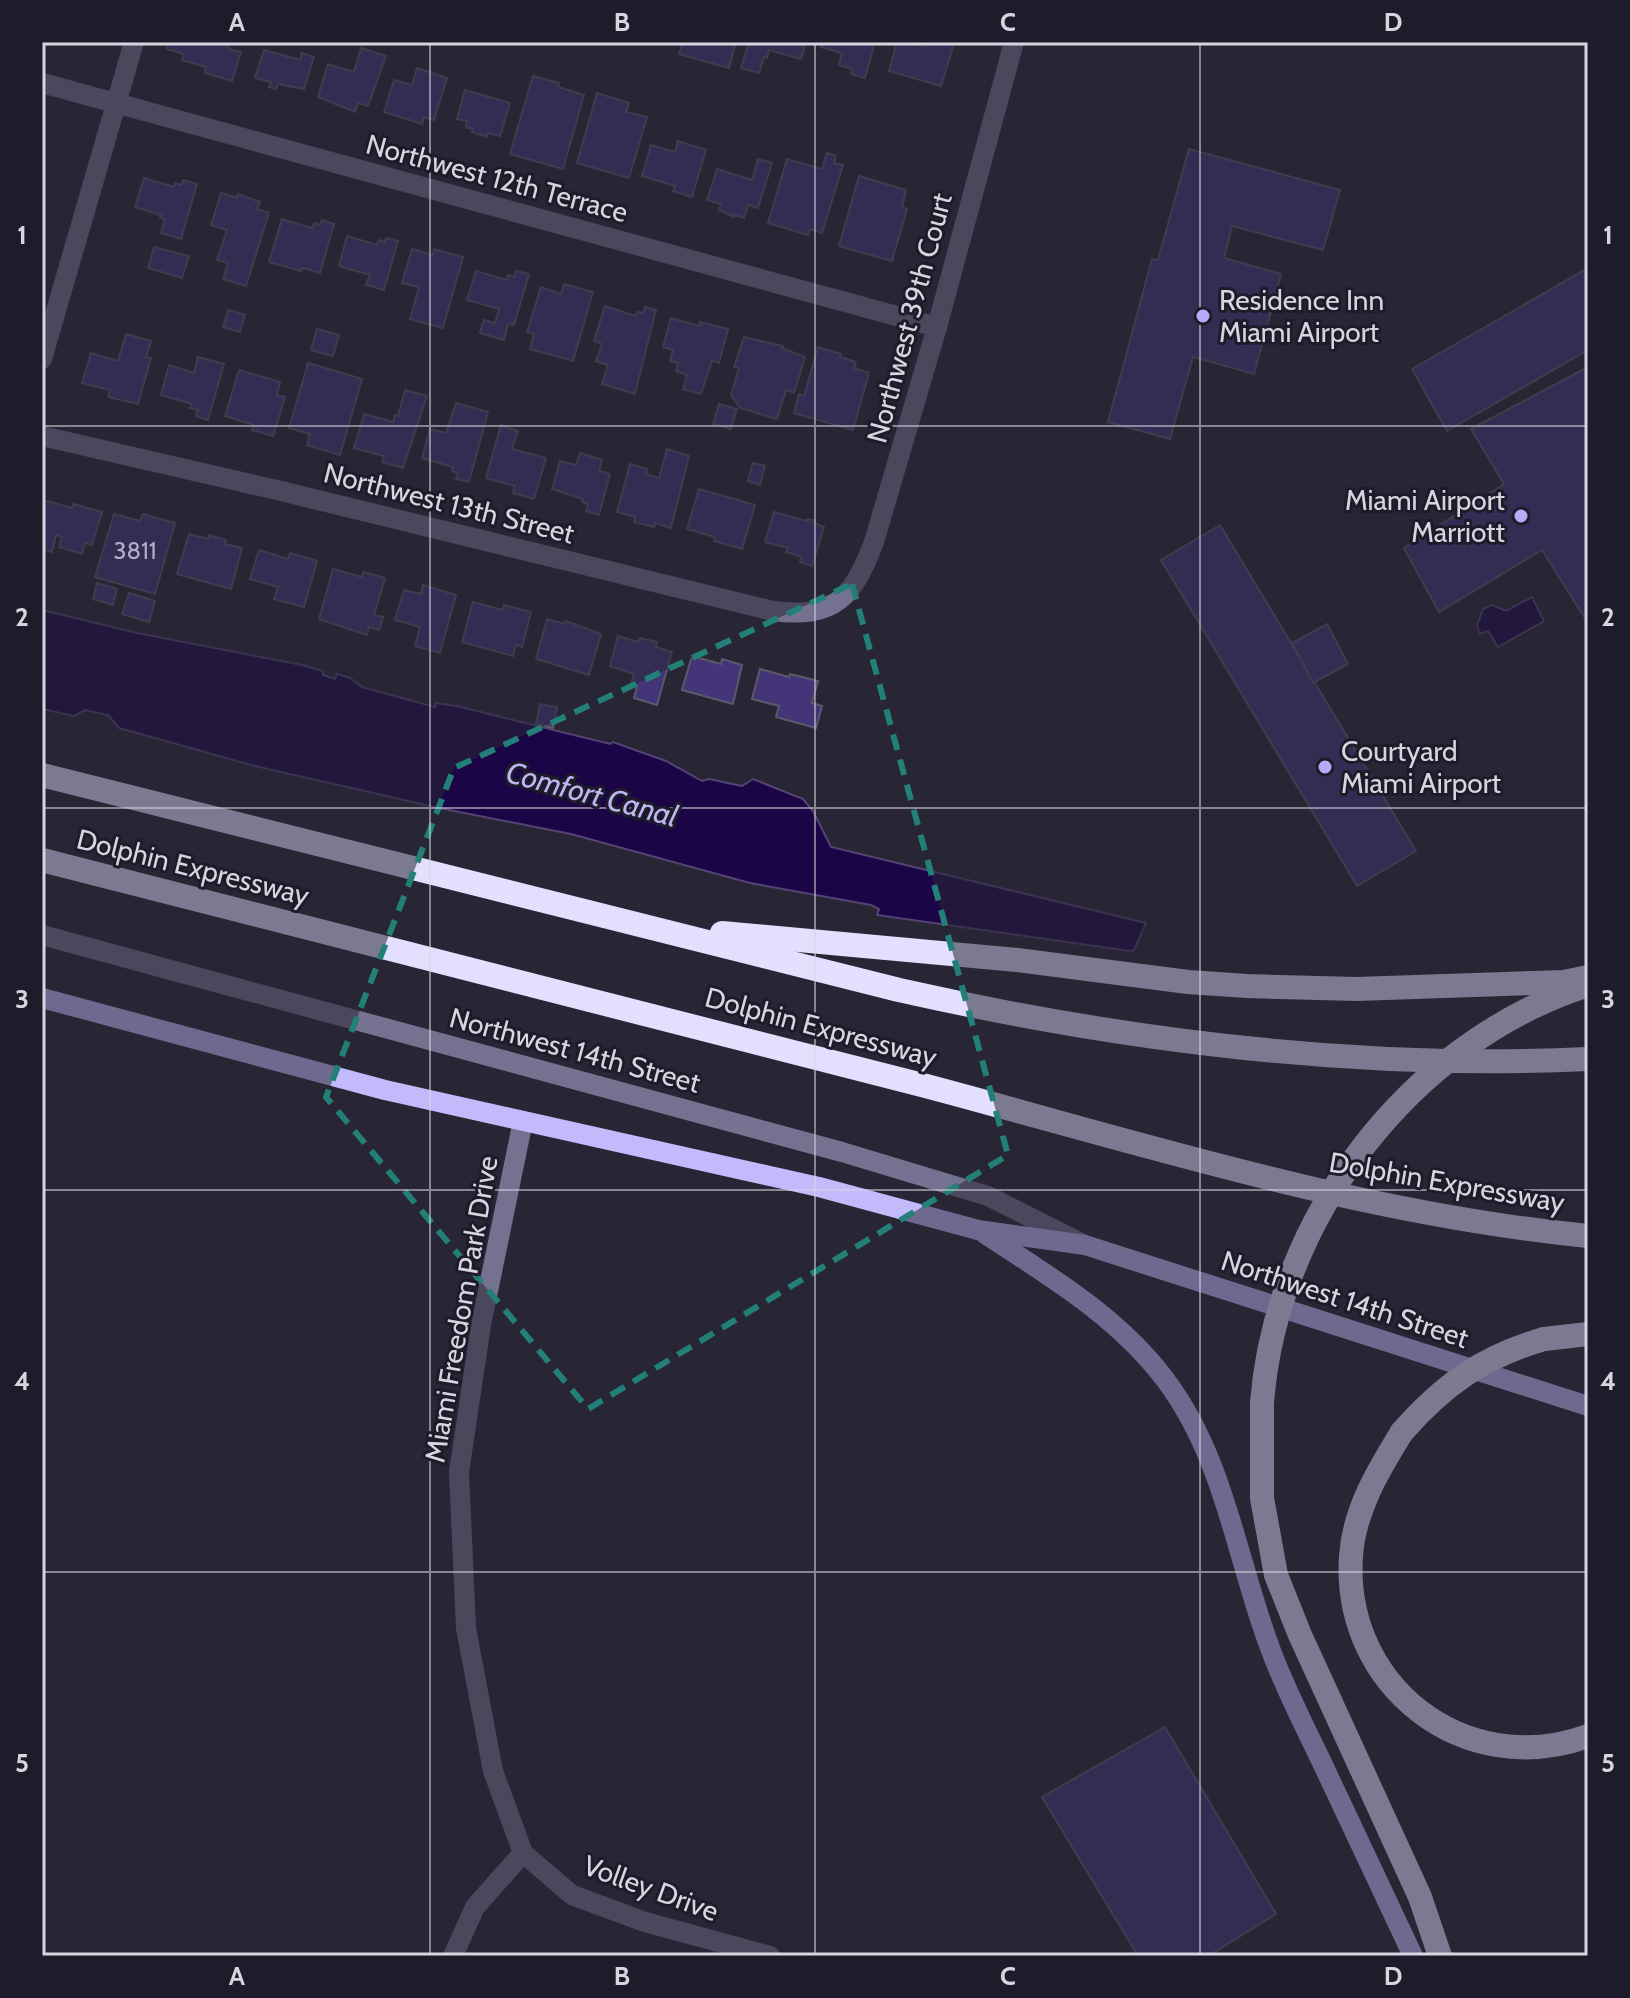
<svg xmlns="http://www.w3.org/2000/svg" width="1630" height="1998" font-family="Cabin,sans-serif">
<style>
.water{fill:#1c0546;stroke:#544474;stroke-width:2}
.building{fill:#443578;stroke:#5b596a;stroke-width:2}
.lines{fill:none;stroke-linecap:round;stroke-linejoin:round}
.minor{stroke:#757191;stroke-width:20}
.major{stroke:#c3bafc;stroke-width:20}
.highway{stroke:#e2dfff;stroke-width:24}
.highway-bridge{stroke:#e2dfff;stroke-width:24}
.marked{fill:none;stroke:#238079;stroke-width:6;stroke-dasharray:16 10;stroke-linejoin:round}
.grid{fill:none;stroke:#d7d6e0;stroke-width:2;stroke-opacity:0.55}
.poi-dot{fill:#b6abf8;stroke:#1e1c2b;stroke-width:3}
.labels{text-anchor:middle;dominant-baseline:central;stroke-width:6;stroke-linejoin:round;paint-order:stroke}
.number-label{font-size:24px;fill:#b2aec6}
.street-label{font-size:28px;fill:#d7d6e0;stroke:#1e1c2b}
.poi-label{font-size:28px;fill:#d7d6e0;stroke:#1e1c2b;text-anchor:start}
.water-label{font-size:30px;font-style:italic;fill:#beb6f2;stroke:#1e1c2b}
.neatline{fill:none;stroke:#d7d6e0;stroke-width:3}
.grid-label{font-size:26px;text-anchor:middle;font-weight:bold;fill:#d7d6e0}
</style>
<rect width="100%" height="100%" fill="#282635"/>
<g class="water">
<polygon points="1532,597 1544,621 1498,647 1488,631 1480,634 1477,626 1483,609 1492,605 1506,611"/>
<polygon points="42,610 137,633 302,665 323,671 323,675 335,679 337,674 350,678 362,687 435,707 436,703 457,706 610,744 613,742 666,761 702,781 709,779 742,786 753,779 803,799 813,811 831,847 1146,923 1134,950 1130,951 877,915 879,909 871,905 750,883 571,834 439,808 255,766 119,728 108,715 85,710 74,716 42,709"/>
</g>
<g class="building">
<polygon points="169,42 230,42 228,49 241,52 232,81 205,73 206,67 182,60 184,54 167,49"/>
<polygon points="683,42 736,42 729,68 679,54"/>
<polygon points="749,42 806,42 801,59 769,50 767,58 764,57 759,73 741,68"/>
<polygon points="823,42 875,42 865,78 851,74 852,69 839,65 842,53 821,47"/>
<polygon points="897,42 924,46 925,42 954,44 941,86 889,71"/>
<polygon points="361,48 386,56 368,106 358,103 355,112 318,97 328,64 354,72"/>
<polygon points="264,50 300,60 302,53 314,57 304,89 278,84 276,89 269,87 271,82 255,78"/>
<polygon points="417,68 447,78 434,120 424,117 422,124 384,112 394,80 412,85"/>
<polygon points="533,76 559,83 558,87 584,95 563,169 510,154"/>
<polygon points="465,90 510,103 500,136 488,133 487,137 472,132 473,129 466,127 467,121 457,119"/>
<polygon points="597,93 629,103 626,112 647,117 629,178 577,163"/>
<polygon points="678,141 706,150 692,197 673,191 675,186 642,176 651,145 675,152"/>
<polygon points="1189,149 1340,190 1323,250 1232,226 1224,258 1281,274 1254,374 1193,357 1170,439 1108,422 1152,259 1158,260"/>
<polygon points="827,153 836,156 834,163 843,165 822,233 810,229 808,235 768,223 787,159 822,169"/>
<polygon points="758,159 772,163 758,208 748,205 744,218 735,215 734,217 719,210 721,204 707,200 717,169 752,180"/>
<polygon points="859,176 906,190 902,207 907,209 892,261 839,246"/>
<polygon points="144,178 174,187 175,183 181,185 183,180 197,184 181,239 161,233 165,219 160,217 161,215 135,207"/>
<polygon points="221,193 237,198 238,194 260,202 257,209 269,213 246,286 223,279 228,263 217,260 227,230 211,225"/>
<polygon points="282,219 312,228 314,223 320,225 322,220 334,224 320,273 303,268 301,271 269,262"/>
<polygon points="347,236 377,245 379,240 385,242 386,238 398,241 384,290 366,285 370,275 339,266"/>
<polygon points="154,247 189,256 182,278 148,268"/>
<polygon points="412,249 433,255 434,249 463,257 443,328 410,319 419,287 402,283"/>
<polygon points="1588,268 1588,350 1447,431 1412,369"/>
<polygon points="476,271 507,280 508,275 514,277 516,271 529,274 514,325 508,324 504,340 480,333 484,320 495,323 499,309 467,300"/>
<polygon points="564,284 593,292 573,361 530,349 534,334 527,332 541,287 561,294"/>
<polygon points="605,306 636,316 637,312 643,313 645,307 656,310 635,394 602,384 608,365 596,361 602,344 594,341"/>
<polygon points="228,310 245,315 240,332 223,327"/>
<polygon points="671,318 699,326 700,322 728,329 719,363 712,361 701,394 683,389 687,375 676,371 678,363 670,361 673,350 663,347"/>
<polygon points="317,329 339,335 333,356 311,350"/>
<polygon points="126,334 151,341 146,357 151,358 138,404 108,397 110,390 82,383 91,353 118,361"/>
<polygon points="744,337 783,346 782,348 805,357 794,393 786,390 777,419 740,408 731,395 739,368 734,367"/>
<polygon points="818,347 841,354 840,357 856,362 854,368 869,373 853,430 794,413 799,394 804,396"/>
<polygon points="198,357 224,364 208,420 196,416 198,410 190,408 192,404 161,395 169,365 194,373"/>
<polygon points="308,363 362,379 340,455 307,445 310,434 289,428"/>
<polygon points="1588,367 1588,623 1542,550 1439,612 1404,548 1504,484 1471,429"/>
<polygon points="239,370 280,382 277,395 285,397 273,436 252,430 254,425 225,416"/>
<polygon points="405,390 427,396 403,468 382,462 384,456 354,448 364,414 393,422 395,415 398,416"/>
<polygon points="456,403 488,412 469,482 456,479 458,473 452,471 453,467 422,458 430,429 446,433"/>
<polygon points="719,404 737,409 731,429 713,424"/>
<polygon points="501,425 518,431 512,449 546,458 534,499 513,493 515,486 486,478"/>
<polygon points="667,449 689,456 671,528 655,523 654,527 634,522 635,517 617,512 630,464 647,469 646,474 659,478"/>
<polygon points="580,453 602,460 599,471 610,474 599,515 586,511 588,504 582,502 583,499 552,489 560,461 576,465"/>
<polygon points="753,463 765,466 760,485 748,481"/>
<polygon points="699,489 755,505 742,549 714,541 715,537 687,529"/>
<polygon points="43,500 72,508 73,504 102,512 92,545 85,543 82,554 59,547 62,537 56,535 52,552 42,549"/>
<polygon points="774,512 807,521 808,519 814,520 814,523 824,527 812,566 800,562 802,557 786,552 788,548 765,542"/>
<polygon points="114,514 140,521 143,514 175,523 155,594 95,577"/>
<polygon points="1220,525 1416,851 1357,886 1161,560"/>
<polygon points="189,534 208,539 209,535 226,540 225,544 242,548 231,589 177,574"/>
<polygon points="259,550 288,559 290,553 317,561 304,607 274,599 278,587 250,579"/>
<polygon points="333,569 362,577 363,572 385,578 374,615 383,617 379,630 369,627 367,635 319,619"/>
<polygon points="97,583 117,589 113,605 93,599"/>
<polygon points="423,585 456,595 440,653 415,646 420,627 395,620 404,590 421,594"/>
<polygon points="129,593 155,601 149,622 122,614"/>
<polygon points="473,602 503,610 504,605 531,612 522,647 516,645 513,656 462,642"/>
<polygon points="547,619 565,624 566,621 601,634 589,675 536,659"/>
<polygon points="1327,624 1348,664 1313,683 1292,643"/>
<polygon points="618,636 638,642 640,638 657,642 656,647 672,652 657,705 634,698 637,686 631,684 634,674 610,666"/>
<polygon points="692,656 721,664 722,659 742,665 733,704 682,690"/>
<polygon points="760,669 789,677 790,674 818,681 812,703 822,706 816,728 776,717 779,706 752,699"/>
<polygon points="540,704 557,707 553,728 536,724"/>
<polygon points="1165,1727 1276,1914 1208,1956 1138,1956 1042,1797"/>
</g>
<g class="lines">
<g class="minor">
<polyline points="42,83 937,327"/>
<polyline points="42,359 134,42"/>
<path d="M42,436L281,491L773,611C835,619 853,597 874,542L937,327L1014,42"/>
<polyline points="42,935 842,1152 988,1196 1081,1243"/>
<polyline points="523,1853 572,1895 645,1922 770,1956"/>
<polyline points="453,1956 475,1907 523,1853 493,1771 466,1628 459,1472 481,1325 523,1121"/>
</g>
<g class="major">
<polyline points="42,998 385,1090 819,1187 978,1230 1085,1245 1588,1406"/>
<path d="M985,1234C1049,1276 1117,1316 1164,1378C1224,1456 1236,1557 1270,1648C1285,1689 1306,1729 1325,1769C1354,1831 1384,1894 1413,1956"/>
</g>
<g class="highway">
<path d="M42,775L899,990C1125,1041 1356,1070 1588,1059"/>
<path d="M42,860C337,934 632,1008 926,1086C1144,1144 1362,1214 1588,1236"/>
<polyline points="722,933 1017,960 1188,982 1247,986 1356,989 1564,982 1588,977"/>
<polyline points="1544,1339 1588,1334"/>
<polyline points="1262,1403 1262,1498 1276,1575 1300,1635 1420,1897 1440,1956"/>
<path d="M1402,1432C1379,1469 1354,1510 1351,1556C1342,1686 1465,1781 1588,1736"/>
</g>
<g class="highway-bridge">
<path d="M1262,1403C1276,1219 1410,1042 1588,985"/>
<path d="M1402,1432C1444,1384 1483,1357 1544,1339"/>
</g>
</g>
<path d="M0 0H1630V1998H0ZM852,584L1008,1155L588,1409L326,1097L454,768Z" fill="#282635" fill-opacity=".55" fill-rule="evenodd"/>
<path class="marked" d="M852,584L1008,1155L588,1409L326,1097L454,768Z"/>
<path class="grid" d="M430,42V1956M815,42V1956M1200,42V1956M42,426H1588M42,808H1588M42,1190H1588M42,1572H1588"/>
<g class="poi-dot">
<circle cx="1203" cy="316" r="8"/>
<circle cx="1521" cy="516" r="8"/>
<circle cx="1325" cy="767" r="8"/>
</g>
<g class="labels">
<g class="number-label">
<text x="135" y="550">3811</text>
</g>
<g class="street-label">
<text transform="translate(497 178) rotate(15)">Northwest 12th Terrace</text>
<text transform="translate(909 318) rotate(-75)">Northwest 39th Court</text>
<text transform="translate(449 503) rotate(14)">Northwest 13th Street</text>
<text transform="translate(193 867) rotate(14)">Dolphin Expressway</text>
<text transform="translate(821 1027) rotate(15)">Dolphin Expressway</text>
<text transform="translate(575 1050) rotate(15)">Northwest 14th Street</text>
<text transform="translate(1447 1182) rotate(10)">Dolphin Expressway</text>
<text transform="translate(1345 1299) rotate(18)">Northwest 14th Street</text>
<text transform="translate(461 1309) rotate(-80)">Miami Freedom Park Drive</text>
<text transform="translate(651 1888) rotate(20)">Volley Drive</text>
</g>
<g class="poi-label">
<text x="1219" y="300">Residence Inn<tspan x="1219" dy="32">Miami Airport</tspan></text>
<text x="1505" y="500" text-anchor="end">Miami Airport<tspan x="1505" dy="32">Marriott</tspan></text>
<text x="1341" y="751">Courtyard<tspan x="1341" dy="32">Miami Airport</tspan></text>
</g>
<g class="water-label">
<text transform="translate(592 794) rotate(15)">Comfort Canal</text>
</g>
</g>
<rect width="1630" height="1998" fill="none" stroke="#1e1c2b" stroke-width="88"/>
<rect x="44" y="44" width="1542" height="1910" class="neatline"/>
<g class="grid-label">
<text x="237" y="31">A</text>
<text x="622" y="31">B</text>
<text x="1008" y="31">C</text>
<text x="1393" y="31">D</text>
<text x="22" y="244">1</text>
<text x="1608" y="244">1</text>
<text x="22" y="626">2</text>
<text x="1608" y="626">2</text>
<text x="22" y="1008">3</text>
<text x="1608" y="1008">3</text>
<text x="22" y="1390">4</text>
<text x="1608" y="1390">4</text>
<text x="22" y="1772">5</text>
<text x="1608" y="1772">5</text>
<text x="237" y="1985">A</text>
<text x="622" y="1985">B</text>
<text x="1008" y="1985">C</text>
<text x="1393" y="1985">D</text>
</g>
</svg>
